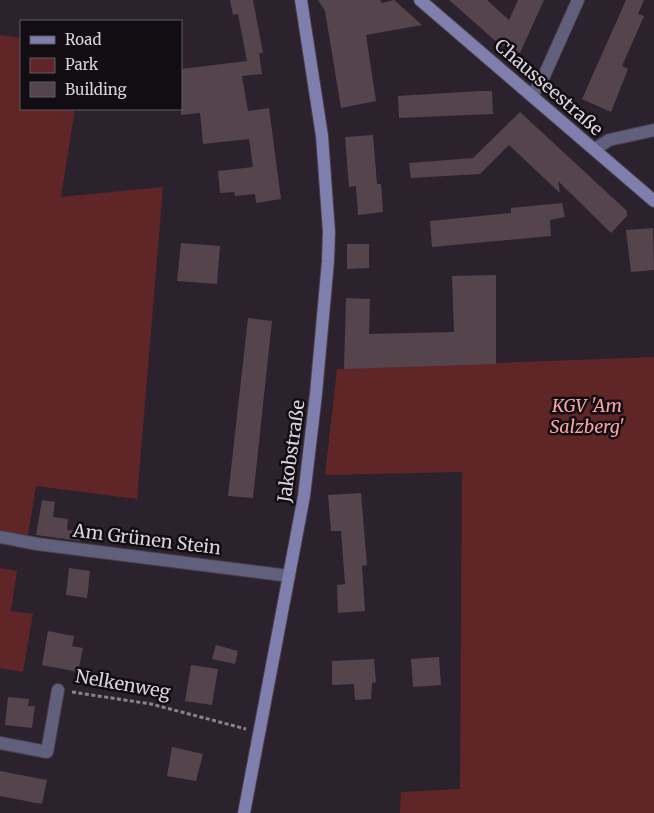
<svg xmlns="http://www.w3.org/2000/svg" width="654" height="813" font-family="Merriweather,serif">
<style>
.green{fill:#602527}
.building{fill:#55444c}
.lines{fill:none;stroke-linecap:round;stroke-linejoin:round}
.street-casing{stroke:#473e4a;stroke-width:14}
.secondary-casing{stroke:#473e4a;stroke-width:14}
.path{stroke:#8a838c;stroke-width:3;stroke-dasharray:4 2.5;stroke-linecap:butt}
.street{stroke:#605f7c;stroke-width:12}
.secondary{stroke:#807ead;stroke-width:12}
.labels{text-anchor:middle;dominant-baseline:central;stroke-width:5;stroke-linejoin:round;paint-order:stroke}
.street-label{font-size:18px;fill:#dad4dc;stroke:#110d13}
.park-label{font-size:18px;font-style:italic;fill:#fda4a3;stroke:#110d13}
</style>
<rect width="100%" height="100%" fill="#2b222e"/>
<g class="green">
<polygon points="0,35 21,38 21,109 75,109 61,197 163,187 137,499 36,486 28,535 0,530"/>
<polygon points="654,357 654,813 400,813 401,792 460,789 462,472 325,475 337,369"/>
<polygon points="0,568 17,571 11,611 33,614 23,672 0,668"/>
</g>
<g class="building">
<polygon points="230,0 253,0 263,53 259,53 262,74 242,76 248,111 269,108 281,199 256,203 255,194 235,196 234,192 220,193 218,171 253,167 249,139 203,144 200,113 181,115 181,69 247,61 238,14 233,15"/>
<polygon points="318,0 380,0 382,3 394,0 422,25 366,35 376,101 341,108 325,11"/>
<polygon points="449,0 487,0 509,20 518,0 544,0 520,53 499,44"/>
<polygon points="626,0 644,0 638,14 644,16 622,66 628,69 611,112 582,99"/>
<polygon points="480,91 492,91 493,114 399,118 398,96"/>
<polygon points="520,112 627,211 627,216 611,233 558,181 560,193 509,145 480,174 411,178 409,163 473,158"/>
<polygon points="373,135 377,184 381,184 383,212 358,215 356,186 349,187 345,137"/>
<polygon points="562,203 565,217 550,220 551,236 432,247 430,221 511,213 511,208"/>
<polygon points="653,228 654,270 631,272 626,230"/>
<polygon points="181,243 220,246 217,284 177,281"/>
<polygon points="347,244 369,244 369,268 347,269"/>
<polygon points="496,275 496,364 344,369 346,298 370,299 369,334 454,332 452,276"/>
<polygon points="248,318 272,321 253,498 228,496"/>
<polygon points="361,493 367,565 362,566 365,611 338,613 337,585 345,584 341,531 331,531 328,495"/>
<polygon points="42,500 55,502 53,517 68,519 67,530 81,531 80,541 36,535"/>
<polygon points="69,568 90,571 87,598 66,595"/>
<polygon points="48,631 74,636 72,646 83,648 78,672 42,665"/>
<polygon points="216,645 238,651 235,664 212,659"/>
<polygon points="439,657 441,685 413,687 411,659"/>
<polygon points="374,659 376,682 372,683 371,699 355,700 354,684 332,685 332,661"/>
<polygon points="191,665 218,669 212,705 185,701"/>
<polygon points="8,697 29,699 28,706 35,706 32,728 5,725"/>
<polygon points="172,747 203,754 196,781 167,776"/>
<polygon points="0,771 47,780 42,804 0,796"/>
</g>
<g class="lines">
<g class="street-casing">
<g id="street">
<polyline points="532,96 544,76 578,0"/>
<polyline points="595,149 609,140 654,130"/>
<polyline points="0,537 37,544 289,576"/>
<polyline points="0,743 47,752 58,690"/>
</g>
</g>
<g class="secondary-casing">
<g id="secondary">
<polyline points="420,0 654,201"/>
<polyline points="244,813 304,496 316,394 328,261 329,232 322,136 301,0"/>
</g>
</g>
<polyline class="path" points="72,692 151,704 246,729"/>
<use href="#street" class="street"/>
<use href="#secondary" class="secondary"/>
</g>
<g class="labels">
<g class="street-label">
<text transform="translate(549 87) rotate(41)">Chausseestraße</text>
<text transform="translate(291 451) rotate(-82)">Jakobstraße</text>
<text transform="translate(147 539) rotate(7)">Am Grünen Stein</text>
<text transform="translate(123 684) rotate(10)">Nelkenweg</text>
</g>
<g class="park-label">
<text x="587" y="405">KGV 'Am<tspan x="587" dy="21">Salzberg'</tspan></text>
</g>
</g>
<rect x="20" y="20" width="162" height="90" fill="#110d13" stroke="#615d63"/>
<rect x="30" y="36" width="25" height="8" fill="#807ead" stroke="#615d63"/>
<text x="65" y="45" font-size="15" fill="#dad4dc">Road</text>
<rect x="30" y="58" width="25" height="15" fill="#602527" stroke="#615d63"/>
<text x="65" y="70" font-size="15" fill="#dad4dc">Park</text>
<rect x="30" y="82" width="25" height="15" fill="#55444c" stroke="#615d63"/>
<text x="65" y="95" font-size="15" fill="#dad4dc">Building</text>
</svg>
